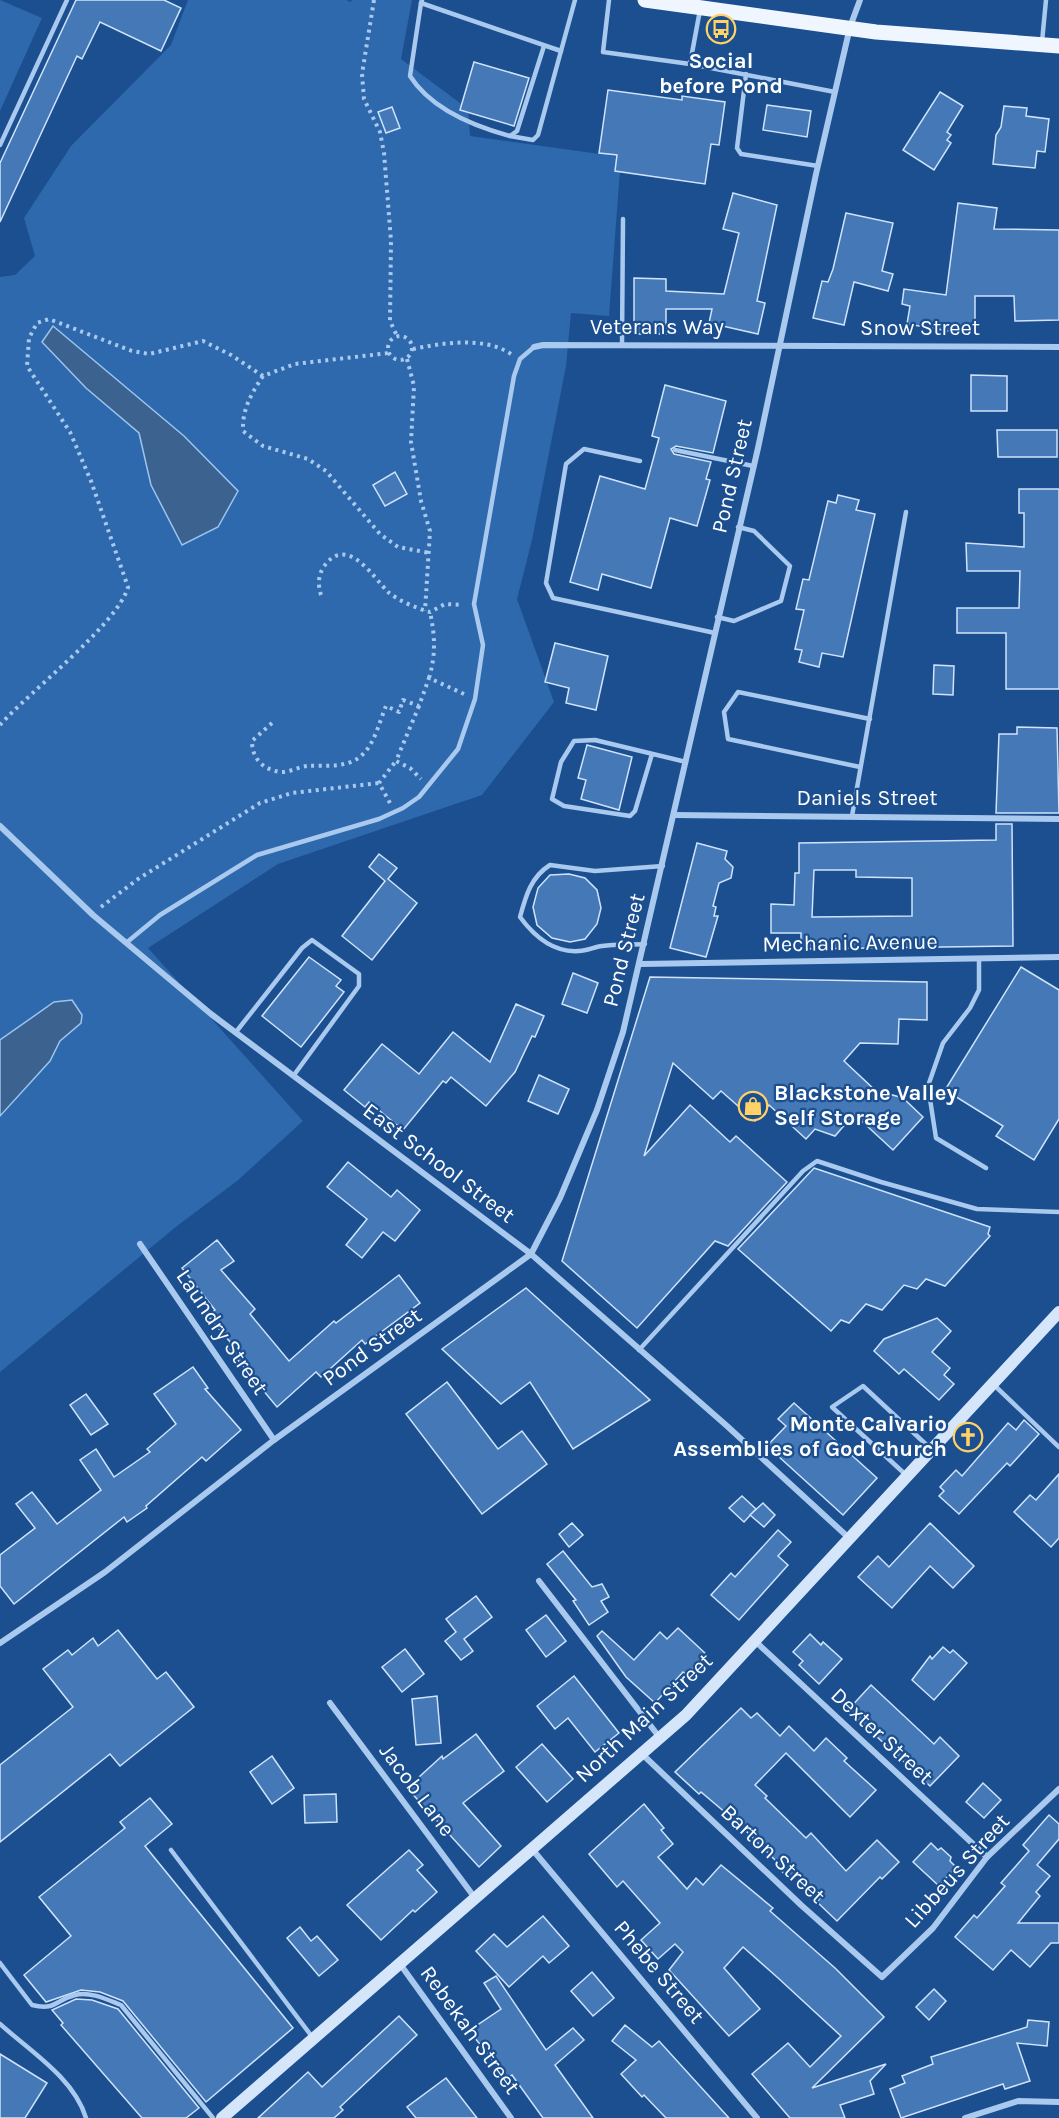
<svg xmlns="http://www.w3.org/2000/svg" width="1059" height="2118" font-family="Karla,sans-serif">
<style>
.green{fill:#2e69ad}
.water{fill:#3c6290;stroke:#9cc4f0;stroke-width:1.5}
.building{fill:#4478b7;stroke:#cfe3fa;stroke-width:1.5;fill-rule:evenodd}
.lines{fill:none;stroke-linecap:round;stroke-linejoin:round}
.path{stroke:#a9c9ee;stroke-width:4;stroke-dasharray:3 4.5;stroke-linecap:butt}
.lane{stroke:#a9c9ee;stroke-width:4.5}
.street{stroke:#a9c9ee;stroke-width:6}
.secondary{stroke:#d6e6fa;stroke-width:12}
.primary{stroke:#f0f6ff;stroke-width:15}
.labels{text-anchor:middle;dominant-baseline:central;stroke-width:4.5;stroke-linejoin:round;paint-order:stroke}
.poi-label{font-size:22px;font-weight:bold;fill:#fff;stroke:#1b4f8f}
.street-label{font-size:22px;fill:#fff;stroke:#1b4f8f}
</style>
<rect width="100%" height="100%" fill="#1b4f8f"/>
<g class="green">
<polygon points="0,0 42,18 0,111"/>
<polygon points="188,0 346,0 351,2 352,0 412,0 401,59 468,109 470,136 621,157 609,316 571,313 566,366 532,540 517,599 554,702 482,795 278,864 148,948 303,1121 237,1181 177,1226 0,1372 0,277 15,275 35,256 24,218 71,146 171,45"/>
</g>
<g class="water">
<polygon points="53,326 184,436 238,491 218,527 182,545 151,485 139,433 86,388 42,342"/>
<polygon points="72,1000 82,1015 81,1023 60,1041 50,1061 0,1116 0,1040 54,1002"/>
</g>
<g class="building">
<polygon points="76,0 164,0 181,8 161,51 100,22 82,59 77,56 0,222 0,163"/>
<polygon points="474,62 529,78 514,126 460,110"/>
<polygon points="608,90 682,100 682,96 725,102 719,145 711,144 705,184 615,171 617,155 599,153"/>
<polygon points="940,92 963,106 947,132 951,135 947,140 951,143 934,170 903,150"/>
<polygon points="767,105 811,111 807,137 763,130"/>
<polygon points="1004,106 1027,108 1026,116 1049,119 1045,152 1037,151 1035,168 993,164 996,135 1001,127"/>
<polygon points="392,107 400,128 386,133 378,112"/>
<polygon points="733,193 777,205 757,301 765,303 758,334 709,323 712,309 666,309 666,334 634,334 634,278 666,279 666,291 724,294 739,233 723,229"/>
<polygon points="958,203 997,208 994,229 1059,230 1059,320 1015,321 1014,296 975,296 975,331 948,331 907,324 910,306 902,304 904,289 946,295"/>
<polygon points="846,213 893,223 882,271 893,274 888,291 854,282 844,325 813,318 822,281 828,282 833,269"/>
<polygon points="971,375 1007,376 1007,411 971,411"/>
<polygon points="665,385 726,401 713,453 676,446 671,449 674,454 711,462 706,479 710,480 697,526 670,518 651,588 602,574 598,590 570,582 600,476 645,489 659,438 652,436"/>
<polygon points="997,430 1057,430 1057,457 998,457"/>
<polygon points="395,472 407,494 385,506 373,485"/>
<polygon points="1019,489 1059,489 1059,689 1006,689 1006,633 957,633 957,608 1019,608 1020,571 967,571 966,543 1024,547 1024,513 1019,513"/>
<polygon points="838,495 859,500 856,510 875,514 843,657 822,653 819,667 799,662 802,650 795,649 804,610 796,609 803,579 809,580 828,501 836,503"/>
<polygon points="555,643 608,656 596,710 566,703 569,688 545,682"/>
<polygon points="934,665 954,666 953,695 933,694"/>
<polygon points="1017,727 1057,728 1059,813 996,813 999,734 1017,734"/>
<polygon points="587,745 632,757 619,810 581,799 586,780 578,778"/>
<path d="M996,824H1012L1013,946L801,949V933H771V904L794,905L795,873H799V843L996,840ZM814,870H856V877L912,878V916L812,917Z"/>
<polygon points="697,843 727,851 725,859 733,867 731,878 719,883 713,906 716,907 714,916 718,916 706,957 670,948"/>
<polygon points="379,854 397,868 388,879 417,903 372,960 342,936 385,881 369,867"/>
<polygon points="569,874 585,878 597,890 601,908 597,924 585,939 570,942 552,938 537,925 533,907 538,888 550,875"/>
<polygon points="309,957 341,980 336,986 344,992 301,1047 262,1016"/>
<polygon points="1021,967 1059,990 1059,1119 1034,1160 996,1136 1003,1126 945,1090"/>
<polygon points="573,973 598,983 587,1013 562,1004"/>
<polygon points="650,977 927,982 927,1020 899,1019 898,1044 860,1043 844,1061 875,1090 903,1098 923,1117 893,1150 854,1114 835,1136 815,1129 806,1139 769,1105 755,1121 721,1091 713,1099 673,1063 644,1156 690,1105 730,1142 736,1136 787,1182 728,1246 715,1241 637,1328 562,1261"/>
<polygon points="516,1004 544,1016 535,1037 532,1036 515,1072 486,1106 451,1077 446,1083 443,1081 403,1130 369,1102 365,1107 344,1090 382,1044 419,1074 453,1032 490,1062"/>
<polygon points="539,1075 569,1089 558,1114 528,1101"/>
<polygon points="348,1162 391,1197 397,1190 420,1210 395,1241 383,1232 362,1258 346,1245 367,1219 327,1187"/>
<polygon points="814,1168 990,1227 988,1234 990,1236 945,1286 926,1279 917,1289 904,1285 882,1310 866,1304 849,1323 841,1320 831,1331 738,1249"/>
<polygon points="217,1240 234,1261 221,1270 255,1309 250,1314 289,1361 334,1321 336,1323 399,1275 420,1303 365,1344 362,1340 321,1377 316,1372 277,1407 227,1347 231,1343 208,1316 215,1310 182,1268"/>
<polygon points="526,1288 650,1400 573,1449 530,1382 501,1404 442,1349"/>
<polygon points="937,1318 951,1331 932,1352 950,1368 944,1375 954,1384 939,1400 904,1369 899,1374 874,1351 884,1339"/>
<polygon points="193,1367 208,1388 205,1389 241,1430 206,1461 202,1457 146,1506 147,1508 127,1522 124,1517 14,1604 0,1586 0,1555 35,1528 16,1504 32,1492 57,1524 101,1490 80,1460 96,1449 114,1477 150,1452 147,1449 176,1424 154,1394"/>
<polygon points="447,1382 498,1449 522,1431 547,1464 482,1514 406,1414"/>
<polygon points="86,1394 108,1424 91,1435 70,1405"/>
<polygon points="794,1403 877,1478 843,1515 767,1446 786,1426 778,1419"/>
<polygon points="1024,1420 1039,1434 1010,1466 1007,1463 959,1514 939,1496 944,1491 940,1487 956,1470 962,1476 1008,1423 1016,1430"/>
<polygon points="1059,1474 1059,1538 1051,1547 1014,1512 1030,1495 1036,1500"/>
<polygon points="742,1496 756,1509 744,1522 729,1508"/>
<polygon points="763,1503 775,1515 764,1527 750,1515"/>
<polygon points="572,1523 583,1535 569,1547 559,1534"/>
<polygon points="930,1523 974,1566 953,1588 930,1566 892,1608 858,1577 878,1556 889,1567"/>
<polygon points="778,1530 791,1542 778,1556 788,1565 739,1620 711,1595 731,1573 735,1577"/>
<polygon points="563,1551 592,1587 602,1584 609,1597 601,1601 608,1612 589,1625 573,1601 576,1600 547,1564"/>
<polygon points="476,1596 492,1617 464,1639 473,1651 461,1660 445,1641 456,1632 446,1619"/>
<polygon points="546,1615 566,1641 546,1657 526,1630"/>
<polygon points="678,1628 706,1654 687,1675 683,1672 655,1703 626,1677 597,1636 602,1631 634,1660 660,1632 667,1639"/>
<polygon points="118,1630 157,1679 166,1672 194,1707 120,1766 110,1754 0,1842 0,1765 73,1707 43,1669 68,1650 72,1655 93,1638 98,1646"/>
<polygon points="810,1634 821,1645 823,1642 842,1659 819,1684 799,1665 803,1661 793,1652"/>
<polygon points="943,1647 950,1653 953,1650 967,1663 934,1700 912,1680 930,1656 932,1659"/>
<polygon points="405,1649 424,1674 402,1692 382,1667"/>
<polygon points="574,1676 619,1733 595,1752 568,1718 555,1729 537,1706"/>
<polygon points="871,1685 934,1744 940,1737 959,1756 930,1786 848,1710"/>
<polygon points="437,1696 441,1743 416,1745 412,1699"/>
<polygon points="741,1708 751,1718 757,1713 780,1736 789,1726 814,1751 826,1738 847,1758 844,1761 876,1790 850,1817 786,1753 755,1785 767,1796 765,1798 806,1838 811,1833 846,1871 877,1840 899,1862 882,1879 880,1877 837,1921 817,1902 820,1898 796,1873 789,1879 776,1865 778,1863 740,1825 701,1792 699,1794 675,1772"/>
<polygon points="476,1734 504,1771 463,1803 501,1846 479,1867 407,1788 442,1756 443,1759"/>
<polygon points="542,1744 573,1779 547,1802 516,1767"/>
<polygon points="272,1756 294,1788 272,1804 250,1772"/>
<polygon points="983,1783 1001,1800 984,1818 966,1802"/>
<polygon points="336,1794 337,1822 305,1823 304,1795"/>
<polygon points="150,1798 172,1824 145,1846 293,2028 206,2102 123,2001 100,1992 81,1990 46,2002 24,1975 71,1936 39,1897 125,1828 120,1822"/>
<polygon points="644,1804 664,1828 661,1830 673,1844 658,1857 687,1889 696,1878 703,1885 721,1865 773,1908 770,1911 835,1968 884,2017 812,2088 886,2064 870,2081 874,2094 840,2105 845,2118 790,2118 752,2074 788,2043 810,2067 841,2036 777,1977 743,1947 724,1968 760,2009 729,2036 669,1970 683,1952 675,1944 658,1959 641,1940 660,1923 623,1881 617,1887 589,1854"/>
<polygon points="1049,1815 1059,1824 1059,1839 1037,1865 1050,1876 1036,1892 1040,1896 1018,1923 1059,1923 1059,1943 1051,1943 1030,1967 1011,1950 993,1970 955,1937 974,1915 977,1918 1005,1886 1001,1883 1029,1851 1023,1845"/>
<polygon points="931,1843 938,1850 941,1848 951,1857 950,1861 956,1867 939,1886 913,1862"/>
<polygon points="409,1850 423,1865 417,1870 437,1892 415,1912 413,1910 381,1940 347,1905"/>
<polygon points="543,1916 569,1946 549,1963 543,1956 509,1987 476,1951 494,1934 507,1947"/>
<polygon points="300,1927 311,1941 317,1936 338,1960 319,1976 287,1938"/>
<polygon points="592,1972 614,1998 593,2016 571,1991"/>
<polygon points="496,1976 546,2050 573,2028 584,2040 555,2065 593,2118 543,2118 512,2075 507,2078 474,2037 477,2035 473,2028 501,2009 484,1983"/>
<polygon points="934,1989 946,2001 929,2020 916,2007"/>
<polygon points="76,1999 92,2000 118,2009 199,2108 186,2118 142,2118 61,2025 63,2023 52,2010"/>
<polygon points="399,2016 417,2035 340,2107 343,2110 334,2118 258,2118 308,2072 322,2087"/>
<polygon points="1028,2020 1049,2022 1047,2046 1017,2043 1030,2081 1005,2089 1003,2084 901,2118 890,2089 905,2083 902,2076 933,2064 931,2057 1027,2027"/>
<polygon points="625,2025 652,2047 659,2041 729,2118 666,2118 644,2095 642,2097 621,2074 636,2060 612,2041"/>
<polygon points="0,2054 47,2083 25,2118 0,2118"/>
<polygon points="446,2078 477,2118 416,2118 407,2107"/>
</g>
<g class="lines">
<g class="path">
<polyline points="374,0 362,74 364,99 380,132 384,153 391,241 390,321 397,336"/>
<circle cx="400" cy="348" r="12"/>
<path d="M413,349C442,343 484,336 511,354"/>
<polyline points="407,359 414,386 411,442 421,501 430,531 425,611"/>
<path d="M263,376C251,394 242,410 243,431L263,446L308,459L326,471L380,534L398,547L430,553"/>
<path d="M321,595C318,586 318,576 323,568C346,532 374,578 388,592C399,601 416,608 430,612L445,604L463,605"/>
<path d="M429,678C436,655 435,635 430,612"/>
<polyline points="419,706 396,761 410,768 421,779"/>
<path d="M272,723L252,741C252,758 262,769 280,772C288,773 298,767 307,766C325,765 350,769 364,753C375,742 380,720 386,706L399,712L403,700L419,706L429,678L464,694"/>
<path d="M0,725C29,692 118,624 128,587L91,481L70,432L27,366L29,338L37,323L49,319L132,351L149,354L203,341L231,355L263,376L295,364L389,353"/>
<polyline points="390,803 379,783 396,761"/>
<polyline points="101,907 138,879 260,803 292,793 379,783"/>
</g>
<g class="lane">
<polyline points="422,0 421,3 561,51 575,0"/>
<polyline points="609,0 603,52 690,64 835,92"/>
<path d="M421,3L410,76C431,109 473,126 510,136L517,131L544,46"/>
<polyline points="1042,42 1046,0"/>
<polyline points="690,64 700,10"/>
<polyline points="746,74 737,148 741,154 818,166"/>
<polyline points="510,136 533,140 538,135 561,51"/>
<polyline points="0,145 67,0"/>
<polyline points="622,345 623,219"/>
<polyline points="675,450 753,466"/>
<polyline points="640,461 584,449 566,464 546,583 553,598 715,633"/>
<polyline points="717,617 734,621 781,601 790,566 754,531 738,527"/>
<polyline points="652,754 635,811 630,816 564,806 552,799 561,762 574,741 595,740 686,762"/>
<polyline points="860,767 728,739 724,712 738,692 870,719"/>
<polyline points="852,816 906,512"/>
<polyline points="126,943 160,915 257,855 379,819 403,808 419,797 458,749 475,699 483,645 474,604 514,376 520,359 534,347"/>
<path d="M645,944C631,945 616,944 602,946C594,947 587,951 579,951C553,953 534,936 520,917C526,895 531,877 550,865L595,871L663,866"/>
<polyline points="979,959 979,990 970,1008 943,1043 928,1086 936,1138 986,1168"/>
<polyline points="236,1032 302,948 312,940 359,974 359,986 294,1075"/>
<polyline points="639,1350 803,1171 817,1161 881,1182 977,1209 1059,1212"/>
<polyline points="994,1385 1059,1447"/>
<polyline points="906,1475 832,1407 863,1386 931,1449"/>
<polyline points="171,1850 313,2038"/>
<path d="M0,1963L32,2005C56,2011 55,2000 75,1995C90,1991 108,2000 121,2005L213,2118"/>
<path d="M0,2024C30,2051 74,2078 86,2118"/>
</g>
<g class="street">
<polyline points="534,347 543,345 1059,347"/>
<polyline points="674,815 1059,819"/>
<polyline points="0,826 93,915 211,1014 531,1254 727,1426 849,1538"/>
<polyline points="641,964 1059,957"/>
<polyline points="140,1244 274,1440"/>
<polyline points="539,1581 660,1738"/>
<polyline points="755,1641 987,1857"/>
<polyline points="0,1643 105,1572 274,1440 531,1254 560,1198 597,1110 623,1032 758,448 816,174 850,27 860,0"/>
<polyline points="330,1703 475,1898"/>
<polyline points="642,1754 801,1905 882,1977 933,1928 987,1857 1059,1789"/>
<polyline points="532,1849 757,2118"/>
<polyline points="400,1964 511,2118"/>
<polyline points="965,2118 1018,2101 1059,2102"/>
</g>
<polyline class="secondary" points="222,2118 686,1715 1059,1312"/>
<polyline class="primary" points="645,0 876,32 1059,46"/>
</g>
<defs>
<g id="bus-ring" transform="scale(1.5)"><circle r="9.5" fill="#1b4f8f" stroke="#ffd166" stroke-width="1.5"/><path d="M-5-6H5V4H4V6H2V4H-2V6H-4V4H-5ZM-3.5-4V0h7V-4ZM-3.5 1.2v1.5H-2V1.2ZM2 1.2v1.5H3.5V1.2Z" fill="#ffd166"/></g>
<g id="shop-ring" transform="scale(1.5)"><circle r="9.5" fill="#1b4f8f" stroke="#ffd166" stroke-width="1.5"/><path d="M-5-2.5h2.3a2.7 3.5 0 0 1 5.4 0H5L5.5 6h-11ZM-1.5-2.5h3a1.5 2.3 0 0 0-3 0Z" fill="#ffd166"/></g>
<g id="church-ring" transform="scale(1.5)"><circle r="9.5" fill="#1b4f8f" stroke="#ffd166" stroke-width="1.5"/><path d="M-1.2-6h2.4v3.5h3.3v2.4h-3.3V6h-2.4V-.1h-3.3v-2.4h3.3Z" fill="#ffd166"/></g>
</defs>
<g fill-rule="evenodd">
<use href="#bus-ring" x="721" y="29"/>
<use href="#shop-ring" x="753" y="1106"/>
<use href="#church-ring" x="968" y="1437"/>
</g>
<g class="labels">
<g class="poi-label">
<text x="721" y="61">Social<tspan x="721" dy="25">before Pond</tspan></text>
<text x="774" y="1093" text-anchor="start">Blackstone Valley<tspan x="774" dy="25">Self Storage</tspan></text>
<text x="947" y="1424" text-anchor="end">Monte Calvario<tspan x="947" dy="25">Assemblies of God Church</tspan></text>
</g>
<g class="street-label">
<text x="657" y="327">Veterans Way</text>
<text x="920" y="328">Snow Street</text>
<text transform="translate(732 476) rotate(-77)">Pond Street</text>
<text x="867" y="798">Daniels Street</text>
<text transform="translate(850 943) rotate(-1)">Mechanic Avenue</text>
<text transform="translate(624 950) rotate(-76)">Pond Street</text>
<text transform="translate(439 1163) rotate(37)">East School Street</text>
<text transform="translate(222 1332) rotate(56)">Laundry Street</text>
<text transform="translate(372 1347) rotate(-36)">Pond Street</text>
<text transform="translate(644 1718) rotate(-43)">North Main Street</text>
<text transform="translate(882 1736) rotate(43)">Dexter Street</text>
<text transform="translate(417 1790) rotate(53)">Jacob Lane</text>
<text transform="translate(773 1854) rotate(43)">Barton Street</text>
<text transform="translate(957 1871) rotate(-48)">Libbeus Street</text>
<text transform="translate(659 1972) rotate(50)">Phebe Street</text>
<text transform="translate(470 2030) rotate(54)">Rebekah Street</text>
</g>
</g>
</svg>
